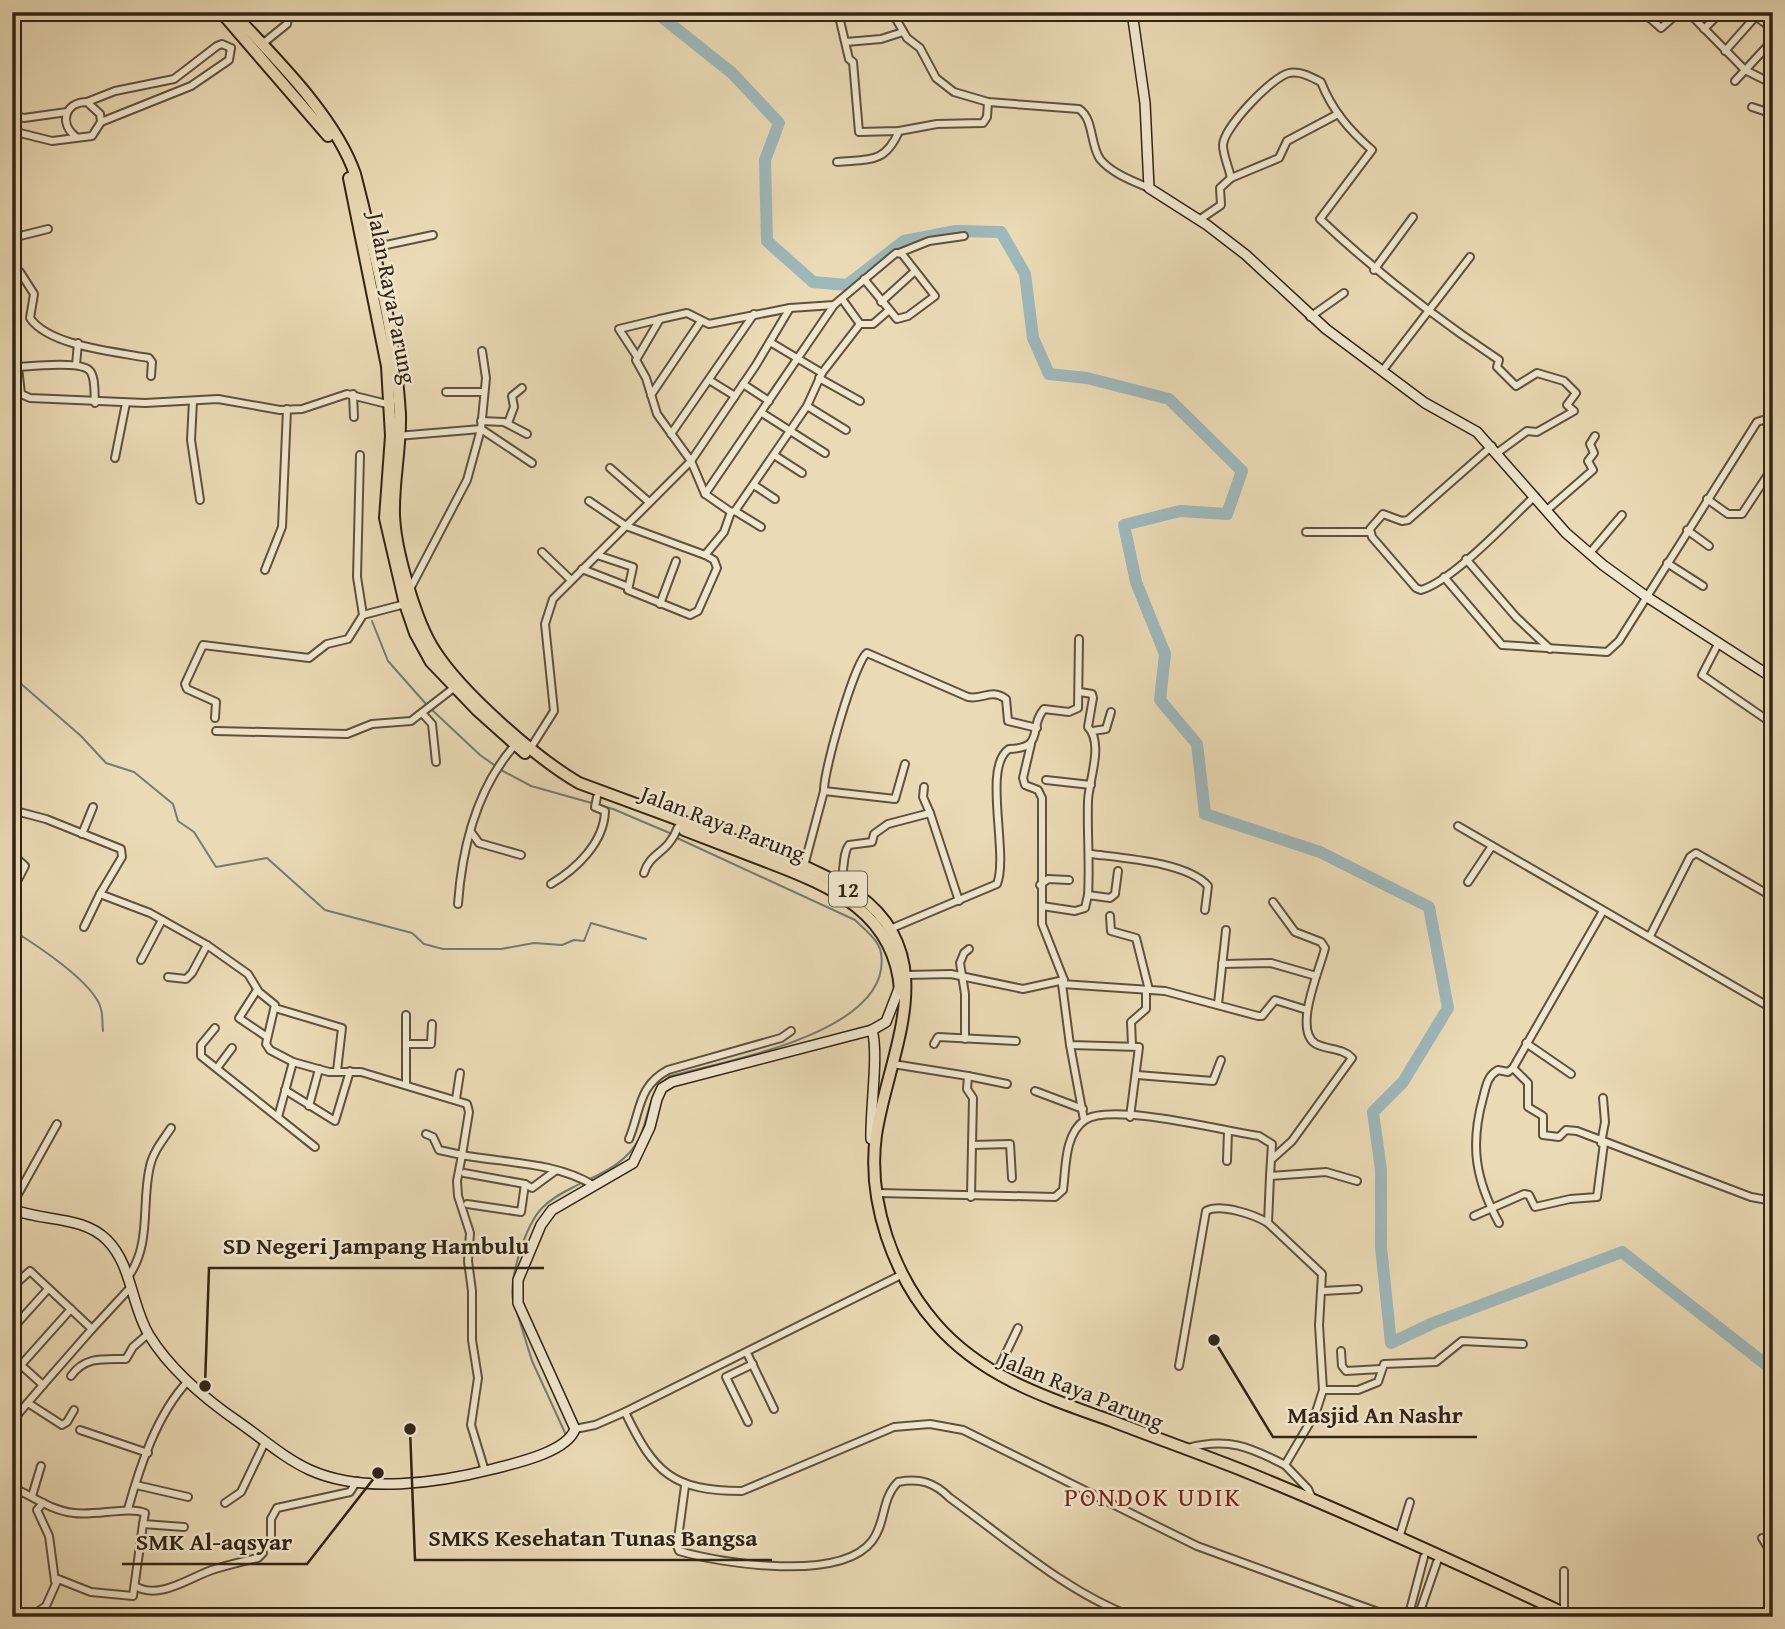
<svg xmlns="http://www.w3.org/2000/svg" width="1785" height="1629" font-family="'Gentium Book Plus',serif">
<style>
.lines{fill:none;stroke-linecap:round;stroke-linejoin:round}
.stream{stroke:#727c78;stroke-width:2}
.river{stroke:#9eb7ba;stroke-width:12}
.street-casing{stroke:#5f513e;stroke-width:10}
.secondary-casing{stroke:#312316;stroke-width:12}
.highway-casing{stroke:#312316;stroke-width:14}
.street{stroke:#f1e7cf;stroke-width:6}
.secondary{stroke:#f1e7cf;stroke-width:9}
.highway{stroke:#eadab5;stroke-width:10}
.labels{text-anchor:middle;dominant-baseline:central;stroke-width:5;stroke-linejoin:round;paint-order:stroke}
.shield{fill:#f1e7cf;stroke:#6b5e4e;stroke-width:2}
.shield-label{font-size:21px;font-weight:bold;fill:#312316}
.street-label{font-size:23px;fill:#312316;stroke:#f1e7cf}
.quarter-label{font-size:26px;letter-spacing:2px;fill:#7a1f14;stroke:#f1e7cf}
.leader{fill:none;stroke:#312316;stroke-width:2.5}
.callout-dot{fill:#312316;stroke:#f1e7cf;stroke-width:2.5}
.callout-label{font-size:24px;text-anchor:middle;font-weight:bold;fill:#312316;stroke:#f1e7cf;stroke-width:5;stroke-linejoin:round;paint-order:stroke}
</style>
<rect width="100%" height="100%" fill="#eadab5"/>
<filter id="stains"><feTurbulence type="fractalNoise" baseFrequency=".00286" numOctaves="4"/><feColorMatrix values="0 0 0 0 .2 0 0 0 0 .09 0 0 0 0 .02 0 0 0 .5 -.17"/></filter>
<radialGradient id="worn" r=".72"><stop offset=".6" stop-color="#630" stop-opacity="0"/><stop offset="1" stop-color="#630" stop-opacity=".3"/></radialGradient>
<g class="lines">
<g class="stream">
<polyline points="372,621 388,661 426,704"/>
<polyline points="12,676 81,736 106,763 134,772 173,804 178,821 194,832 216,867 267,858 325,910 412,933 424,944 443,949 501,949 534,943 562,945 574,940 584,941 591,923 646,939"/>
<polyline points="430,708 480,755 497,767"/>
<polyline points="501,770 531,786 613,809 672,834"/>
<path d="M12,930C35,944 95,983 101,1009C103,1016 102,1024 103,1031"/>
<path d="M588,1180C609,1170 628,1160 639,1139C650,1115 647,1093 670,1076C724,1061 894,1033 881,953C879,940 864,929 855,920L677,838"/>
<path d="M513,1301C509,1278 525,1226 542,1208C553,1196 569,1190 583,1182"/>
<polyline points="515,1306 532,1361 566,1435"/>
</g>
<polyline class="river" points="661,12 663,18 732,73 779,123 765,160 767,241 813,282 847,285 904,241 956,231 1001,232 1025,274 1033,338 1049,374 1087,378 1169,399 1242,471 1227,514 1180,511 1124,525 1136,582 1165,654 1160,700 1197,744 1205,814 1320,852 1429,907 1448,1008 1403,1082 1373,1112 1381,1170 1381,1247 1391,1343 1433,1323 1622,1252 1773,1370"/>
<g class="street-casing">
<g id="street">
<polyline points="838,12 849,59 853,62 859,132 899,131 937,124 983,123 987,117 988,102"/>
<path d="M892,12L907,38L920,48L936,78L954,92L988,102L1079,109C1094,119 1090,145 1100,159C1111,173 1133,181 1149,188"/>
<polyline points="1643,12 1661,28 1679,12"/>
<polyline points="1688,12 1745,70 1773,84"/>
<polyline points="1750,12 1773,29"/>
<polyline points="1704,29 1721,12"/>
<polyline points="846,42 881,39 903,32"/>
<polyline points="261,45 287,24 289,12"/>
<polyline points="1725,51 1756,16"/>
<polyline points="1735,81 1773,40"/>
<polyline points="87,102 115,91 174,79 217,46 222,44 231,48"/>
<polyline points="1752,107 1773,114"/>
<polyline points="12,115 24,118 67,112"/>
<polyline points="101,122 191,86 229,60 231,48"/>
<path d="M12,131L52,141L92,136L101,122L100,114L87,102C65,102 59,123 75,136"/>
<path d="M837,162C869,159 885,164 899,131"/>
<path d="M1231,178C1229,168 1223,155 1223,145C1224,127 1272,77 1289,73C1301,71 1311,77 1321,82C1332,110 1349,130 1372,150L1320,219C1376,272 1434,317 1499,360L1497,367L1516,386L1537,373L1564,381L1576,393L1567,405L1574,411L1537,432L1527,431L1497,453"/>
<polyline points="1199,220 1221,205 1220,188 1231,178 1279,158 1287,141 1338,114"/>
<polyline points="12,238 48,229"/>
<polyline points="372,248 433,235"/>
<polyline points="899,253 929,241 964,236"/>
<polyline points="1374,270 1413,217"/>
<path d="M12,272H20L34,294L30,318C49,346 116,352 149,358L152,362L151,376"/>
<polyline points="881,302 915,271"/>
<polyline points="1310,317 1344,293"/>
<polyline points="860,324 873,324 888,311"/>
<polyline points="770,342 822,373"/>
<polyline points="636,355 619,329 660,319"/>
<polyline points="76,365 78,343"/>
<polyline points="12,366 18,367 21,394 30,398 145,403 218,399 280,410 302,409 347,394 391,405"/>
<path d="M18,367C33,366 79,361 89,370C96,376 94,395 95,403"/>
<polyline points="1383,370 1470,257"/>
<polyline points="819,378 860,401"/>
<polyline points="709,380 735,396"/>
<polyline points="743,384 769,401"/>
<polyline points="446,392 484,392"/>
<polyline points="353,394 354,417"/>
<polyline points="651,395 701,321"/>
<polyline points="193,401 191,440 200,500"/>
<polyline points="807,406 846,430"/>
<polyline points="762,413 825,453"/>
<polyline points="481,421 504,422 527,434"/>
<polyline points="508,423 514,407 512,396 522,388"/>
<polyline points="671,434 754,314"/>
<polyline points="397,436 481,429 486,378 482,351"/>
<path d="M1492,446L1408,520L1402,521L1383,514L1370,529L1372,537L1416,588L1421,590C1454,580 1508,521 1535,496"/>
<polyline points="360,455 357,577 363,615"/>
<polyline points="774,455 802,473"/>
<polyline points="115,458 126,403"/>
<polyline points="610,468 649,502"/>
<polyline points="754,485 775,499"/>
<polyline points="705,494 834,305"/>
<polyline points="1707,499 1728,514 1742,514 1773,467"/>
<polyline points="589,501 626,526 705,555"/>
<polyline points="1547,510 1593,470 1588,461 1594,453 1590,444 1595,436"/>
<polyline points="735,511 761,527"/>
<polyline points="731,512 735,511 807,406 822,373 860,324 842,299"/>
<polyline points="1687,530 1709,546"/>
<polyline points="1306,532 1369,532"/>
<polyline points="542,552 571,580"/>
<polyline points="1589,554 1622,515"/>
<polyline points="597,555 633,567 628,590 690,615 698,611 717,568 714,560 705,555 724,532 731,512 705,494 691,461 756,365 790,308"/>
<polyline points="1466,559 1516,617 1550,649"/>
<polyline points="1667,563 1703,586"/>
<polyline points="582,569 626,586"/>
<polyline points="265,570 282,527 287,409"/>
<polyline points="1444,577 1502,645 1607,652 1619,641 1757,422 1763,420 1773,426"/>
<polyline points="411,587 467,480 481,429 532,463"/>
<polyline points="660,604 676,561"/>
<polyline points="1719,642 1702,675 1773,724"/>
<path d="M1080,692L1092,694L1093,698L1088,727C1104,744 1089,779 1088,801C1087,833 1090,864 1088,895"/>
<polyline points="422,713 432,724 436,762"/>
<polyline points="12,714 14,705"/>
<polyline points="215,718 216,702 187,689 185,684 203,645 309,658 327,644 348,639 363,615 405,604"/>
<polyline points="216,731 347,734 372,724 411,721 455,687"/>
<polyline points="1093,731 1106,729 1111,712"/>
<polyline points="1031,744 1023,778 1025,785 1038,790 1042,798 1042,924 1064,980 1062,984 1165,991 1258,1016 1262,1016 1275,1000 1307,1010"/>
<polyline points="530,749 554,711 545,624 553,599 691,461 657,414 646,378 636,360 660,319 687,313 709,324 790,308 834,305 896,253 902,254 935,296 908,316 897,319 864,279"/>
<polyline points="1046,780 1091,785"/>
<path d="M824,791C823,772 855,661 867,653L968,697C984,700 990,688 1006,699L1008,721L1037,728"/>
<polyline points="12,810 46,819 121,849 122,857 100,894 150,913 207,945 248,974 259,992 275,1005 266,1044 270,1050 293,1062 329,1072 361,1072 467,1104 469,1112 462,1155 439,1150 433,1137 426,1134"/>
<polyline points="930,813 959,901"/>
<polyline points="1458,826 1773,1009"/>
<polyline points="471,832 479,843 521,855"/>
<polyline points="82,834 93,807"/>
<polyline points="12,854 25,866 12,891"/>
<path d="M1091,854C1122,858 1187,862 1208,886L1205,910"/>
<polyline points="804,866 824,791 895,799 905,764"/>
<path d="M644,873C650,852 668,854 678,827"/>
<polyline points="1468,882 1492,846"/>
<path d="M551,884C576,869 604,843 605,811L595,807L597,797"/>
<path d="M840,884C845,872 842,854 849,845L872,842L874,834L888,824L930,813L923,797L924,787"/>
<polyline points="1040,885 1048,879 1069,880"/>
<path d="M458,904C462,848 477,788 515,745"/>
<polyline points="1042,906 1075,911 1085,908 1088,895 1110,898 1115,894 1118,871"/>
<polyline points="1110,916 1111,931 1136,938 1149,990"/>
<polyline points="84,927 100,894"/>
<path d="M890,929L997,884C1009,854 982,766 1009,749C1046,748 1028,727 1044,709L1069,712L1078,708L1079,639"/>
<polyline points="1650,936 1690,857 1696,853 1773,897"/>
<polyline points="141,960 162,920"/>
<polyline points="1222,964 1271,963 1316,976"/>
<polyline points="906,975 951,974 1023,989 1064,980"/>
<polyline points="168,977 186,979 192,973 207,945"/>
<polyline points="1062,984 1070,1045 1139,1047 1130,1117"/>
<polyline points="257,990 239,1018 267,1037"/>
<polyline points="1218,1004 1226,930"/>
<polyline points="275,1008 342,1028 337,1071"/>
<polyline points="215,1028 201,1045 201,1056 315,1147"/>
<polyline points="965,1039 965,994 960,963 964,953 969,949"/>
<polyline points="1526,1043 1571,1074"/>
<polyline points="407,1044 431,1044 432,1024"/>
<polyline points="934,1044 938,1037 1016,1041"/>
<polyline points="1070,1045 1084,1120"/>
<polyline points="1132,1045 1131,1022 1146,1009 1146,990"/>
<polyline points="893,1064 968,1076 967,1089 973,1098 972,1145 1010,1144 1012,1178"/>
<polyline points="217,1068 232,1048"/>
<polyline points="1513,1068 1528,1083 1528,1107 1543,1116 1543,1135 1559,1137 1566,1130 1577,1131 1751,1197 1773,1201"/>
<polyline points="1137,1075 1213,1081 1221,1060"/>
<polyline points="968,1076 1007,1084"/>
<polyline points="406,1085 406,1015"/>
<polyline points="285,1090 335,1121 350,1071"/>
<polyline points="1035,1091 1083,1109"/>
<polyline points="456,1099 460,1073"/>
<polyline points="309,1106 319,1069"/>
<polyline points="278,1117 293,1062"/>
<polyline points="12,1132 16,1101"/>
<path d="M629,1139C641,1110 638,1086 668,1070L781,1038L791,1031"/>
<polyline points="1601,1143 1605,1122 1603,1098"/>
<path d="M1272,1159L1292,1141L1352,1058C1343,1048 1328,1050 1316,1044C1292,1030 1321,967 1325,948L1321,942L1295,932L1273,902"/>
<polyline points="1227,1161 1228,1131"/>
<polyline points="464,1173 525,1184 532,1188 555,1171"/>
<polyline points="1270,1176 1268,1223 1322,1274 1319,1325 1323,1390 1316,1412 1285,1465 1308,1489 1312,1498"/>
<path d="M878,1193L1055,1197L1063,1190C1066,1169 1064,1134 1085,1120C1111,1102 1224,1131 1259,1136L1272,1144L1270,1176L1326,1172L1357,1181"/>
<polyline points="971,1197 972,1145"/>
<polyline points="467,1204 521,1212 525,1184"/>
<polyline points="12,1205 57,1124"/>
<polyline points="1474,1216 1524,1194 1529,1195 1535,1207 1570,1199 1597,1197 1604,1143"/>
<path d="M1499,1223C1475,1179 1470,1145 1483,1098C1486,1087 1487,1076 1498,1070L1508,1072L1513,1068L1603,911"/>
<path d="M128,1277C152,1244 141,1203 150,1166C153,1152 163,1140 171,1128"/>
<polyline points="12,1287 30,1271 92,1329 130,1288"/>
<polyline points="1323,1291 1358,1289"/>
<polyline points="12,1329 48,1289"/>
<polyline points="1341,1351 1342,1366 1346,1371 1381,1369"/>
<polyline points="747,1353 774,1409"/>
<polyline points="12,1357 43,1385 92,1329"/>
<path d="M1179,1366L1206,1211C1221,1203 1255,1215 1268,1223"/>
<polyline points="996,1374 1018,1328"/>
<polyline points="12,1375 71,1309"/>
<path d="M71,1376C85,1356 105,1359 126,1359L133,1347L148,1334"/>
<polyline points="1323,1390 1358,1390 1378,1382 1384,1364 1436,1362 1462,1341 1523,1344"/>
<polyline points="28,1403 62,1425 67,1422 74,1410"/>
<path d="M625,1412C654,1473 673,1491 742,1491L894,1427L930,1424L963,1430L1197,1546L1392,1617"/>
<polyline points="12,1421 43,1385"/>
<polyline points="748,1422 726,1377 753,1364"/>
<polyline points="575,1429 595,1425 625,1412 897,1277"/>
<polyline points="80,1430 148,1453"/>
<path d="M1188,1448C1228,1437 1250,1447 1285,1465"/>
<path d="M485,1471L471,1425L478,1378L472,1340V1291L468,1261L470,1233L458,1196L457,1181L462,1155C504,1163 556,1162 593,1185"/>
<polyline points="136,1485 188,1497"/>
<path d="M685,1486L677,1546L679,1551C723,1564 841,1582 872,1541C886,1523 881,1499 898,1482C920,1478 934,1482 950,1498C1008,1540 1066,1592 1133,1617"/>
<path d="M12,1487C32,1496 52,1511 74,1513C95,1516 130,1506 145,1513L143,1524L184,1527"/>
<polyline points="32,1496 41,1466"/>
<polyline points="43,1503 37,1510 49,1536 55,1581"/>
<polyline points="225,1503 241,1492 265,1442"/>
<path d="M128,1509C140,1466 157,1414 188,1381"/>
<polyline points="271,1536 271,1519 277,1508 350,1492 357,1481"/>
<polyline points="1399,1538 1410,1502"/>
<polyline points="1762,1538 1772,1554 1773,1584"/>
<path d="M135,1586C160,1601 191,1576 215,1569C229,1565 244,1561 258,1558L263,1553"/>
<polyline points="1564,1614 1564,1571"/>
<polyline points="30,1617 46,1606 58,1579 91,1592 133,1596 143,1524"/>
<polyline points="1405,1617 1409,1614 1424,1557"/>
<polyline points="1418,1617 1437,1562"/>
</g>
</g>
<g class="secondary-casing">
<g id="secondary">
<polyline points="1132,12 1145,103 1149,188 1207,225 1246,255 1326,329 1425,403 1477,432 1566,533 1603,565 1647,597 1773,678"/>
<path d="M871,1139C870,1111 879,1052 872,1030"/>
<path d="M12,1209C42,1222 82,1215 107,1240C132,1265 131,1305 149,1335C171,1371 205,1399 240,1423C263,1439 284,1458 310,1470C363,1494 438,1483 493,1469C516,1463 567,1452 575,1429L518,1303V1280L541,1225L552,1210L633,1163L650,1127L657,1099L662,1088L672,1082L872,1030L886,1022L900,986"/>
</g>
</g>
<g class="highway-casing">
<g id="highway">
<polyline points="221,12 328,136"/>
<path d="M232,12C274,57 335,116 355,174C375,253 395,333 400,414C401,448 393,481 394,515C395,549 416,623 435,651C462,693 536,758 579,783L804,866C822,875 842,883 858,895C945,958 888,1054 876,1135C867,1201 893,1275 936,1324C982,1377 1047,1398 1112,1421C1156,1438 1201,1454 1244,1471C1355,1516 1464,1566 1572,1617"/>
<polyline points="349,178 387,366 391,436 385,518 405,604 415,633 431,662 477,710 525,753"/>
<path d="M684,830C712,841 741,852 770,863C833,887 895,914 900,990"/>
</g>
</g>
<use href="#street" class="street"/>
<use href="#secondary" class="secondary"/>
<use href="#highway" class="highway"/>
</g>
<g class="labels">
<rect class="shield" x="829" y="871.5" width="38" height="35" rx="5"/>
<g class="shield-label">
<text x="848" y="889">12</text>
</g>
<g class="street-label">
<text transform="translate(393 298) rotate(79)">Jalan Raya Parung</text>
<text transform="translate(723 823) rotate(21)">Jalan Raya Parung</text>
<text transform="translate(1082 1390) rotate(22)">Jalan Raya Parung</text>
</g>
<g class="quarter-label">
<text x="1153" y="1496">PONDOK UDIK</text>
</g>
</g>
<path class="leader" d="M205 1386L209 1268H544M1214 1340L1273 1437H1477M410 1429L415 1560H772M378 1473L307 1564H122"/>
<g class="callout-dot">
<circle cx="205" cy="1386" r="7"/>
<circle cx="1214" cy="1340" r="7"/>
<circle cx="410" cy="1429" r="7"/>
<circle cx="378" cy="1473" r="7"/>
</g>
<g class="callout-label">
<text x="376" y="1254">SD Negeri Jampang Hambulu</text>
<text x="1375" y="1423">Masjid An Nashr</text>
<text x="593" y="1546">SMKS Kesehatan Tunas Bangsa</text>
<text x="214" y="1550">SMK Al-aqsyar</text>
</g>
<rect width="1785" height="1629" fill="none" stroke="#eadab5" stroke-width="42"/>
<rect x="14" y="14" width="1757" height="1601" fill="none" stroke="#312316" stroke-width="3.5"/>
<rect x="21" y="21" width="1743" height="1587" fill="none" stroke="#312316" stroke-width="2"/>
<rect width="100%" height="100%" filter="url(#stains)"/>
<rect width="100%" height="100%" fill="url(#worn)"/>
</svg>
